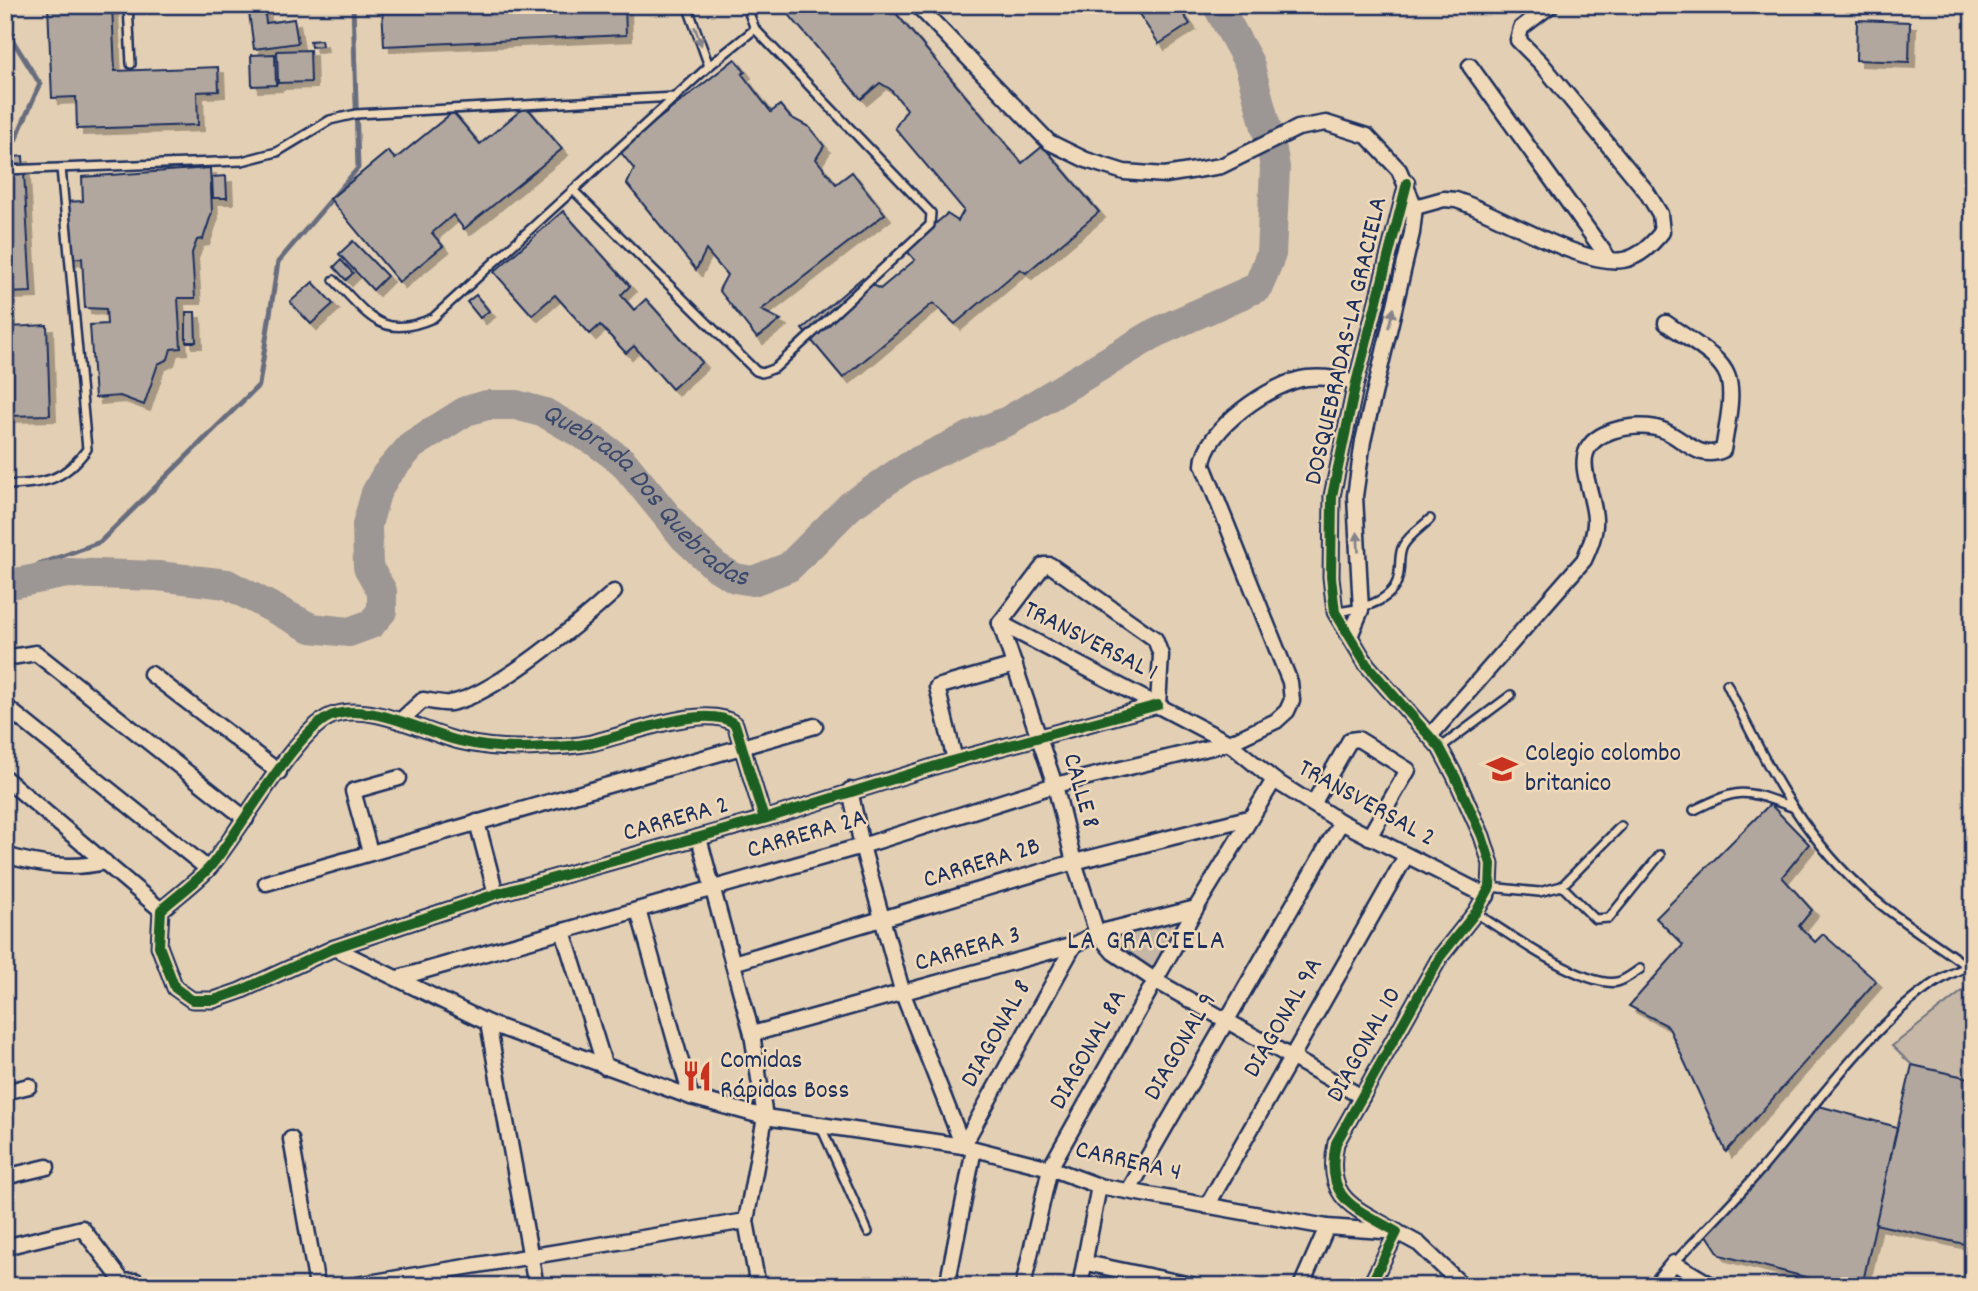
<svg xmlns="http://www.w3.org/2000/svg" width="1978" height="1291" font-family="Dekko,sans-serif">
<style>
.green{fill:#c6b7a6;stroke:#707382;stroke-width:2}
.lines{fill:none;stroke-linecap:round;stroke-linejoin:round}
.stream{stroke:#686d7e;stroke-width:5}
.river{stroke:#9c9694;stroke-width:30}
.building{fill:#b1a79e;stroke:#1b2f5e;stroke-width:2;filter:url(#shadow)}
.lane-casing{stroke:#1b2f5e;stroke-width:12}
.street-casing{stroke:#1b2f5e;stroke-width:19}
.lane{stroke:#f0d9b8;stroke-width:7}
.street{stroke:#f0d9b8;stroke-width:14}
.cycleway-casing{stroke:#f0d9b8;stroke-width:15}
.cycleway{stroke:#1b5e20;stroke-width:10}
.oneway{fill:#86848b}
.labels{text-anchor:middle;dominant-baseline:central;stroke-width:5;stroke-linejoin:round;paint-order:stroke}
.street-label{font-size:26px;fill:#1b2f5e;stroke:#f0d9b8}
.poi-label{font-size:26px;fill:#1b2f5e;stroke:#f0d9b8;text-anchor:start}
.water-label{font-size:28px;font-style:italic;fill:#3b496c;stroke:#f0d9b8}
.neighbourhood-label{font-size:28px;letter-spacing:2px;fill:#1b2f5e;stroke:#f0d9b8}
</style>
<defs>
<filter id="shadow"><feDropShadow dx="6" dy="6" stdDeviation="0" flood-color="#0004"/></filter>
</defs>
<rect width="100%" height="100%" fill="#e3cfb3"/>
<filter id="ink" filterUnits="userSpaceOnUse"><feTurbulence type="fractalNoise" baseFrequency=".0143" numOctaves="2"/><feDisplacementMap in="SourceGraphic" scale="14" xChannelSelector="R" yChannelSelector="G"/><feConvolveMatrix kernelMatrix="1 2 1 2 8 2 1 2 1" color-interpolation-filters="sRGB"/></filter>
<g filter="url(#ink)">
<g class="green">
<polygon points="1196,908 1156,981 1097,933"/>
<polygon points="1969,986 1973,988 1973,1079 1912,1065 1892,1046"/>
</g>
<g class="lines">
<g class="stream">
<polyline points="5,28 40,84 6,161"/>
<polyline points="26,580 38,565 100,542 259,385 278,262 358,168 353,5"/>
</g>
<path class="river" id="s1" d="M5,585L67,573L158,576L227,584L311,628L349,632L371,624L382,611V591L368,567L367,525L376,493L386,475L412,445L466,411L487,405H516L545,413L596,442L623,462L684,537L715,566L735,578L753,581L789,567L850,506L908,466L977,433L1008,421L1157,332L1258,287L1271,254L1275,168L1272,150L1249,63L1217,5"/>
</g>
<g class="building">
<polygon points="48,5 112,5 115,71 218,67 219,91 197,92 198,125 77,129 76,97 52,98"/>
<polygon points="248,5 264,5 266,23 294,19 298,43 254,49"/>
<polygon points="382,5 625,5 626,35 384,46"/>
<polygon points="789,5 889,5 1022,163 1043,146 1099,212 1026,273 1020,269 955,324 933,303 843,378 802,329 862,278 880,289 915,260 905,249 947,214 958,221 964,210 895,128 907,109 890,89 880,83 861,99 784,9"/>
<polygon points="1133,5 1177,5 1190,24 1159,44"/>
<polygon points="1857,20 1910,22 1909,62 1856,60"/>
<polygon points="321,40 322,46 311,47 310,41"/>
<polygon points="310,50 311,82 278,83 277,51"/>
<polygon points="275,54 276,85 252,86 251,55"/>
<polygon points="735,59 745,72 742,74 771,112 780,105 790,117 809,127 824,146 816,159 836,184 852,172 885,214 761,310 781,320 757,338 719,290 727,275 706,250 696,270 627,184 634,169 619,150"/>
<polygon points="526,106 562,149 464,229 453,215 432,233 443,246 399,282 330,199 388,151 395,159 453,112 480,144"/>
<polygon points="23,156 31,292 5,293 5,158"/>
<polygon points="210,168 212,212 203,239 197,240 192,253 195,298 178,298 181,348 171,349 168,359 158,364 144,405 120,396 95,398 90,325 107,324 106,309 85,308 82,258 68,259 65,202 83,201 82,177"/>
<polygon points="226,176 227,198 213,198 212,177"/>
<polygon points="563,211 630,286 621,295 634,310 646,299 702,362 672,389 634,346 626,353 600,325 590,334 555,295 532,315 494,272"/>
<polygon points="353,241 387,276 373,290 339,254"/>
<polygon points="341,260 353,273 346,280 334,267"/>
<polygon points="313,282 333,304 311,324 290,302"/>
<polygon points="476,295 489,311 480,318 467,302"/>
<polygon points="5,297 9,297 10,327 47,325 50,415 5,416"/>
<polygon points="186,312 195,312 196,342 186,342"/>
<polygon points="1770,804 1809,844 1782,877 1812,910 1799,926 1815,942 1823,934 1876,981 1726,1152 1668,1026 1629,1006 1683,945 1656,918"/>
<polygon points="1912,1065 1973,1079 1973,1246 1875,1224"/>
<polygon points="1819,1106 1897,1127 1862,1286 1840,1286 1720,1255 1707,1235"/>
</g>
<g class="lines">
<g class="lane-casing">
<g id="lane">
<polyline points="128,5 131,64"/>
<polyline points="687,5 709,66"/>
<polyline points="5,170 242,161 277,152 330,120 356,114 675,97"/>
<polyline points="573,190 756,371 762,373 775,368 930,225 931,213 755,29 746,5"/>
<path d="M334,280C369,315 381,341 433,318L709,66L755,29"/>
<path d="M5,485C45,483 63,482 87,449L61,168"/>
<path d="M1335,612C1356,610 1393,603 1398,578C1401,567 1398,555 1403,546C1409,535 1422,527 1430,519"/>
<path d="M1727,684C1763,759 1799,831 1861,888C1893,917 1933,941 1968,967"/>
<polyline points="1440,748 1511,695"/>
<path d="M1694,810C1742,787 1742,789 1792,807"/>
<polyline points="1562,886 1595,919 1609,918 1660,855"/>
<polyline points="1490,887 1539,892 1562,886 1621,826"/>
<path d="M1476,913C1504,931 1584,988 1617,982C1624,981 1634,973 1640,969"/>
<polyline points="821,1127 868,1232"/>
<path d="M1674,1263C1702,1233 1731,1204 1758,1173C1810,1114 1893,990 1968,967L1973,969"/>
</g>
</g>
<g class="street-casing">
<g id="street">
<polyline points="917,5 1049,142 1086,160 1124,172 1165,175 1221,166 1298,128 1326,123 1367,136 1399,170 1415,207 1412,233 1363,441 1355,496 1361,610 1350,636"/>
<polyline points="1470,66 1609,259"/>
<path d="M1408,209L1444,199L1456,200C1498,213 1582,267 1623,260C1640,257 1651,245 1662,232L1660,214L1646,191L1541,63L1518,40L1521,28L1551,5"/>
<polyline points="1000,623 1055,785 1074,862 1097,933 1113,952 1156,981 1362,1097"/>
<polyline points="1000,623 1229,743 1274,780 1341,822 1487,896"/>
<polyline points="1000,623 1044,565 1050,565 1155,639 1161,655 1158,705"/>
<polyline points="5,658 36,653 246,819"/>
<polyline points="151,674 279,772"/>
<polyline points="5,706 208,869"/>
<path d="M400,721L423,700C431,701 442,704 450,703C493,696 581,622 614,592"/>
<path d="M1430,736L1584,560C1590,547 1596,533 1595,519C1593,483 1564,448 1612,431C1627,426 1650,424 1665,431C1685,440 1700,461 1723,450C1738,365 1735,371 1666,323"/>
<polyline points="955,760 937,687 1015,665"/>
<polyline points="5,778 161,910"/>
<polyline points="850,790 862,846 903,994 963,1146"/>
<polyline points="1313,804 1350,740 1358,739 1408,770 1369,837"/>
<path d="M764,819L735,724C705,702 626,736 591,743C576,746 559,747 544,747C516,749 487,748 459,741C424,732 368,701 331,716C294,732 240,832 209,868C195,883 177,896 161,910L159,946L175,988L192,1000H214L240,991L334,948L496,894L764,819L955,760L1158,705"/>
<polyline points="477,822 496,894"/>
<polyline points="699,838 752,1034 765,1117 746,1221 758,1286"/>
<polyline points="370,852 353,791 399,778"/>
<path d="M5,855C39,865 71,870 105,862"/>
<polyline points="266,883 815,726"/>
<polyline points="638,910 691,1097"/>
<polyline points="563,931 605,1067"/>
<polyline points="334,948 488,1023 691,1097 765,1117 963,1146 1050,1168 1099,1186 1327,1227 1397,1232 1419,1244 1463,1286"/>
<polyline points="733,963 1074,862 1248,818"/>
<path d="M398,978L862,846L1055,785L1229,743L1276,721L1287,711L1292,700L1290,682L1203,465C1204,429 1273,382 1307,378C1324,376 1340,379 1356,383"/>
<polyline points="488,1023 536,1286"/>
<polyline points="752,1034 1074,945 1097,933 1196,908"/>
<polyline points="5,1092 29,1086"/>
<polyline points="291,1139 317,1286"/>
<polyline points="963,1146 1074,945"/>
<polyline points="5,1177 47,1167"/>
<polyline points="1129,1190 1341,822"/>
<polyline points="1207,1206 1406,856"/>
<polyline points="5,1247 82,1228 123,1282 136,1281 139,1286"/>
<polyline points="1086,1263 1196,1286"/>
<polyline points="350,1286 746,1221"/>
<polyline points="947,1286 974,1149"/>
<polyline points="1023,1286 1050,1168 1196,908 1274,780"/>
<polyline points="1080,1286 1099,1186"/>
<polyline points="1301,1286 1327,1227"/>
<path d="M1370,1286L1397,1232C1354,1207 1324,1200 1336,1143L1440,957L1476,912L1490,887L1491,864L1482,836L1455,776L1440,748L1367,665L1335,612L1331,577L1332,496L1356,383L1407,183"/>
<polyline points="1655,1286 1674,1263 1713,1286"/>
</g>
</g>
<use href="#lane" class="lane"/>
<use href="#street" class="street"/>
<g class="cycleway-casing">
<g id="cycleway">
<path d="M764,819L735,724C705,702 626,736 591,743C576,746 559,747 544,747C516,749 487,748 459,741C424,732 368,701 331,716C294,732 240,832 209,868C195,883 177,896 161,910L159,946L175,988L192,1000H214L240,991L334,948L496,894L764,819L955,760L1158,705"/>
<path d="M1370,1286L1397,1232C1354,1207 1324,1200 1336,1143L1440,957L1476,912L1490,887L1491,864L1482,836L1455,776L1440,748L1367,665L1335,612L1331,577L1332,496L1356,383L1407,183"/>
</g>
</g>
<use href="#cycleway" class="cycleway"/>
</g>
<defs><path id="oneway-solid" d="M-6-.8H1V-3.2L6.5 0L1 3.2V.8H-6Z" transform="scale(1.75)"/></defs>
<g class="oneway">
<use href="#oneway-solid" transform="translate(698 36) rotate(70)"/>
<use href="#oneway-solid" transform="translate(1391 318) rotate(-76)"/>
<use href="#oneway-solid" transform="translate(1358 542) rotate(-93)"/>
</g>
</g>
<defs>
<g id="school-bare" transform="scale(2.415)"><path d="M0-5L7-2L0 1L-7-2ZM-4 1L0 2.5L4 1V4Q0 6-4 4Z" fill="#c8321e" stroke="#f0d9b8" stroke-width="2.5" paint-order="stroke"/></g>
<g id="restaurant-bare" transform="scale(2.415)"><path d="M-5-6h1v4h1v-4h1v4h1v-4h1v5L-1.5 .5V6h-2V.5L-5-1ZM5-6V6H3V1.5H1.5Q1.5-4 5-6Z" fill="#c8321e" stroke="#f0d9b8" stroke-width="2.5" paint-order="stroke"/></g>
</defs>
<g fill-rule="evenodd">
<use href="#school-bare" x="1502" y="769"/>
<use href="#restaurant-bare" x="697" y="1076"/>
</g>
<g class="labels">
<g class="street-label">
<text transform="translate(1347 341) rotate(-77)">DOSQUEBRADAS-LA GRACIELA</text>
<text transform="translate(1090 642) rotate(27)">TRANSVERSAL 1</text>
<text transform="translate(1080 791) rotate(74)">CALLE 8</text>
<text transform="translate(1366 804) rotate(29)">TRANSVERSAL 2</text>
<text transform="translate(676 820) rotate(-16)">CARRERA 2</text>
<text transform="translate(807 835) rotate(-16)">CARRERA 2A</text>
<text transform="translate(982 864) rotate(-17)">CARRERA 2B</text>
<text transform="translate(968 950) rotate(-16)">CARRERA 3</text>
<text transform="translate(1284 1018) rotate(-60)">DIAGONAL 9A</text>
<text transform="translate(997 1034) rotate(-61)">DIAGONAL 8</text>
<text transform="translate(1365 1045) rotate(-61)">DIAGONAL 10</text>
<text transform="translate(1181 1047) rotate(-60)">DIAGONAL 9</text>
<text transform="translate(1089 1050) rotate(-61)">DIAGONAL 8A</text>
<text transform="translate(1128 1162) rotate(13)">CARRERA 4</text>
</g>
<g class="poi-label">
<text x="1525" y="754">Colegio colombo<tspan x="1525" dy="30">britanico</tspan></text>
<text x="720" y="1061">Comidas<tspan x="720" dy="30">Rápidas Boss</tspan></text>
</g>
<g class="water-label">
<text stroke="none"><textPath href="#s1" startOffset="858">Quebrada Dos Quebradas</textPath></text>
</g>
<g class="neighbourhood-label">
<text x="1147" y="943">LA GRACIELA</text>
</g>
</g>
<rect width="1978" height="1291" fill="none" stroke="#f0d9b8" stroke-width="28"/>
<rect x="14" y="14" width="1950" height="1263" fill="none" stroke="#1b2f5e" stroke-width="2.5" filter="url(#ink)"/>
</svg>
